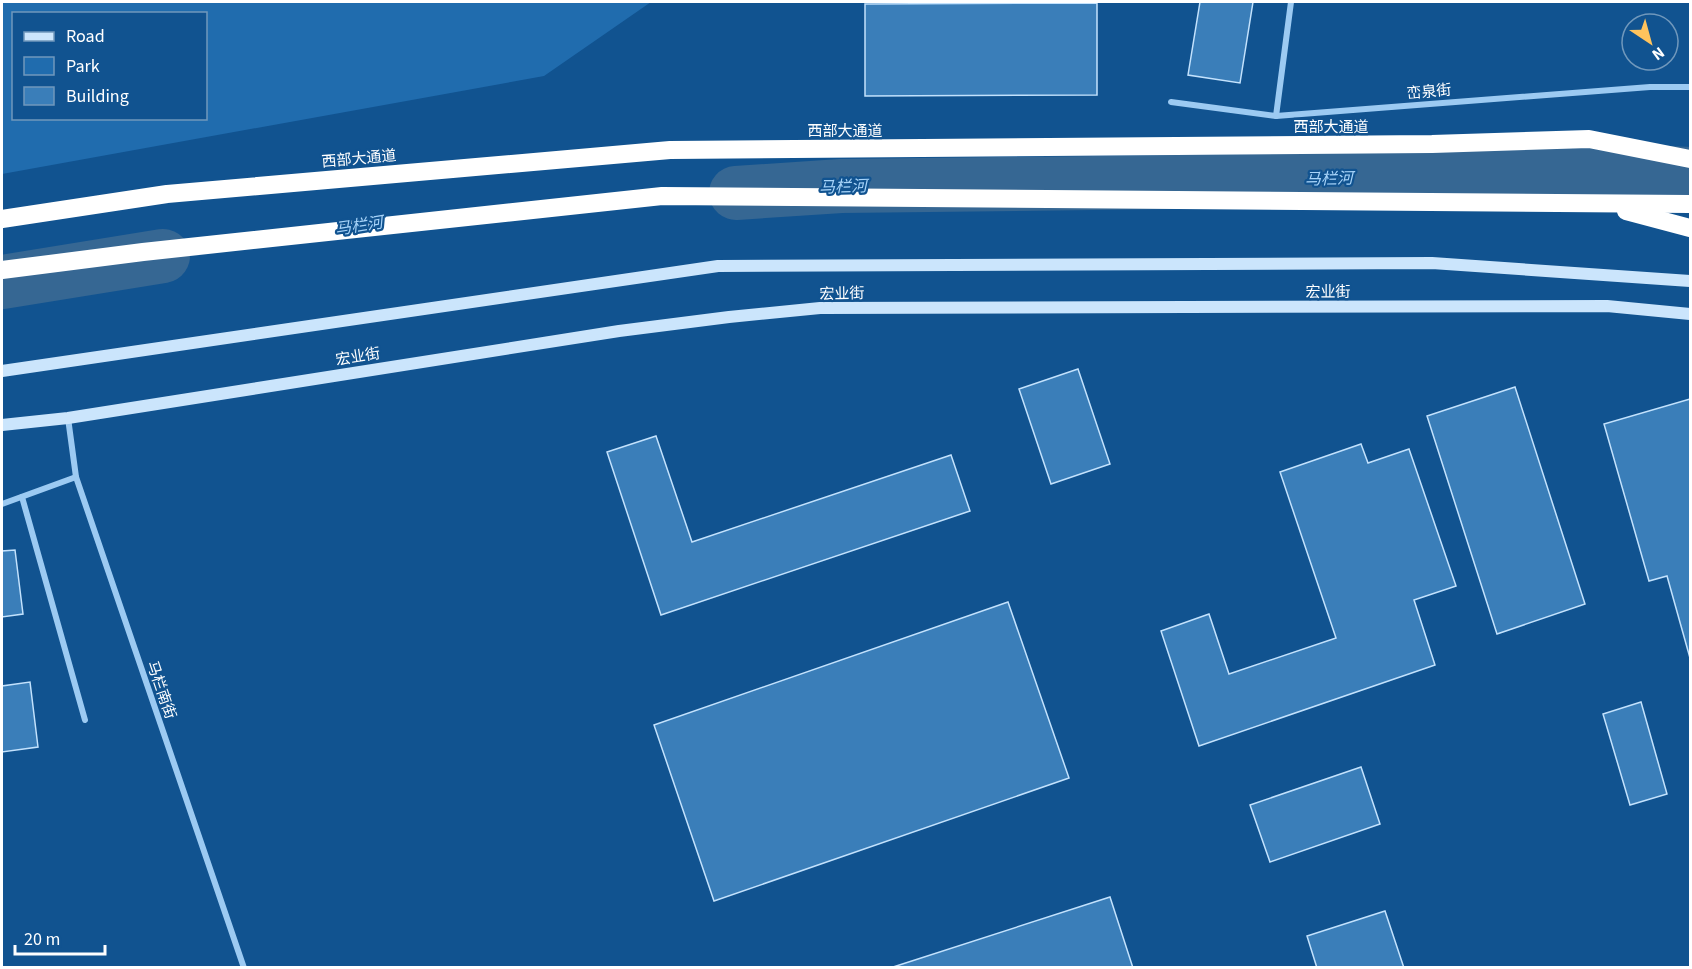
<svg xmlns="http://www.w3.org/2000/svg" width="1692" height="969" font-family="'Source Sans 3','Noto Sans SC',sans-serif">
<style>
.green{fill:#206cae;fill-rule:evenodd}
.lines{fill:none;stroke-linecap:round;stroke-linejoin:round}
.river{stroke:#366793;stroke-width:54}
.building{fill:#3a7eb9;stroke:#c3e2fd;stroke-width:1.5}
.street{stroke:#9ccaf2;stroke-width:6}
.secondary{stroke:#cbe5fc;stroke-width:12}
.highway{stroke:#fff;stroke-width:18}
.labels{text-anchor:middle;dominant-baseline:central;stroke-width:4.5;stroke-linejoin:round;paint-order:stroke}
.street-label{font-size:15px;fill:#fff;stroke:#115390}
.water-label{font-size:16px;font-style:italic;fill:#a8d4f9;stroke:#115390}
</style>
<rect width="100%" height="100%" fill="#115390"/>
<path class="green" d="M2,2H651L544,76L2,174ZM14,14H206V118H14Z"/>
<g class="lines">
<g class="river">
<polyline points="736,193 841,186 1424,179 1649,172 1690,174"/>
<polyline points="2,282 163,256"/>
</g>
</g>
<g class="building">
<polygon points="1200,2 1253,2 1240,83 1188,75"/>
<polygon points="1097,3 1097,95 865,96 865,4"/>
<polygon points="1078,369 1110,464 1051,484 1019,389"/>
<polygon points="1515,387 1585,604 1497,634 1427,416"/>
<polygon points="1690,399 1690,658 1667,576 1649,581 1604,424"/>
<polygon points="656,436 692,542 951,455 970,511 661,615 607,452"/>
<polygon points="1361,444 1368,463 1409,449 1456,586 1414,600 1435,665 1199,746 1161,631 1209,614 1229,674 1336,638 1280,472"/>
<polygon points="15,550 23,614 2,617 2,551"/>
<polygon points="1008,602 1069,778 714,901 654,725"/>
<polygon points="30,682 38,747 2,752 2,686"/>
<polygon points="1641,702 1667,794 1630,805 1603,714"/>
<polygon points="1361,767 1380,824 1270,862 1250,805"/>
<polygon points="1110,897 1133,968 890,968"/>
<polygon points="1385,911 1404,968 1317,968 1307,936"/>
</g>
<g class="lines">
<g class="street">
<polyline points="1171,102 1276,116 1650,87 1690,87"/>
<polyline points="1276,116 1291,2"/>
<polyline points="68,418 76,477 244,968"/>
<polyline points="22,497 85,720"/>
<polyline points="2,504 76,477"/>
</g>
<g class="secondary">
<polyline points="2,371 718,266 1432,263 1690,281"/>
<polyline points="2,425 68,418 619,331 729,317 820,308 1607,306 1690,314"/>
</g>
<g class="highway">
<polyline points="1626,211 1690,228"/>
<polyline points="2,219 167,194 670,150 1432,144 1589,139 1690,159"/>
<polyline points="2,270 143,252 662,196 1690,204"/>
</g>
</g>
<g class="labels">
<g class="street-label">
<text transform="translate(1429 92) rotate(-5)">峦泉街</text>
<text x="1331" y="127">西部大通道</text>
<text x="845" y="131">西部大通道</text>
<text transform="translate(359 159) rotate(-5)">西部大通道</text>
<text x="1328" y="292">宏业街</text>
<text transform="translate(842 294) rotate(-1)">宏业街</text>
<text transform="translate(358 357) rotate(-9)">宏业街</text>
<text transform="translate(161 690) rotate(71)">马栏南街</text>
</g>
<g class="water-label">
<text transform="translate(1329 179) rotate(-1)">马栏河</text>
<text transform="translate(843 187) rotate(-2)">马栏河</text>
<text transform="translate(359 226) rotate(-9)">马栏河</text>
</g>
</g>
<rect width="1692" height="969" fill="none" stroke="#ffffff" stroke-width="6"/>
<rect x="12" y="12" width="195" height="108" fill="#115390" stroke="#7098bc" stroke-width="1.5"/>
<rect x="24" y="32" width="30" height="9" fill="#cbe5fc" stroke="#7098bc" stroke-width="1.5"/>
<text x="66" y="42" font-size="18" fill="#ffffff">Road</text>
<rect x="24" y="57" width="30" height="18" fill="#206cae" stroke="#7098bc" stroke-width="1.5"/>
<text x="66" y="72" font-size="18" fill="#ffffff">Park</text>
<rect x="24" y="87" width="30" height="18" fill="#3a7eb9" stroke="#7098bc" stroke-width="1.5"/>
<text x="66" y="102" font-size="18" fill="#ffffff">Building</text>
<g transform="translate(1650 42) rotate(144)"><circle r="28" fill="#115390" stroke="#7098bc" stroke-width="1.5"/>
<path d="M0-4.5L10 22L0 15L-10 22Z" fill="#ffc35d"/>
<text y="-9" font-size="16" font-weight="bold" text-anchor="middle" fill="#ffffff">N</text>
</g>
<path d="M15 945v9h90v-9" fill="none" stroke="#ffffff" stroke-width="3"/>
<text x="24" y="945" font-size="18" fill="#ffffff" stroke="#115390" stroke-width="4.5" paint-order="stroke">20 m</text>
</svg>
